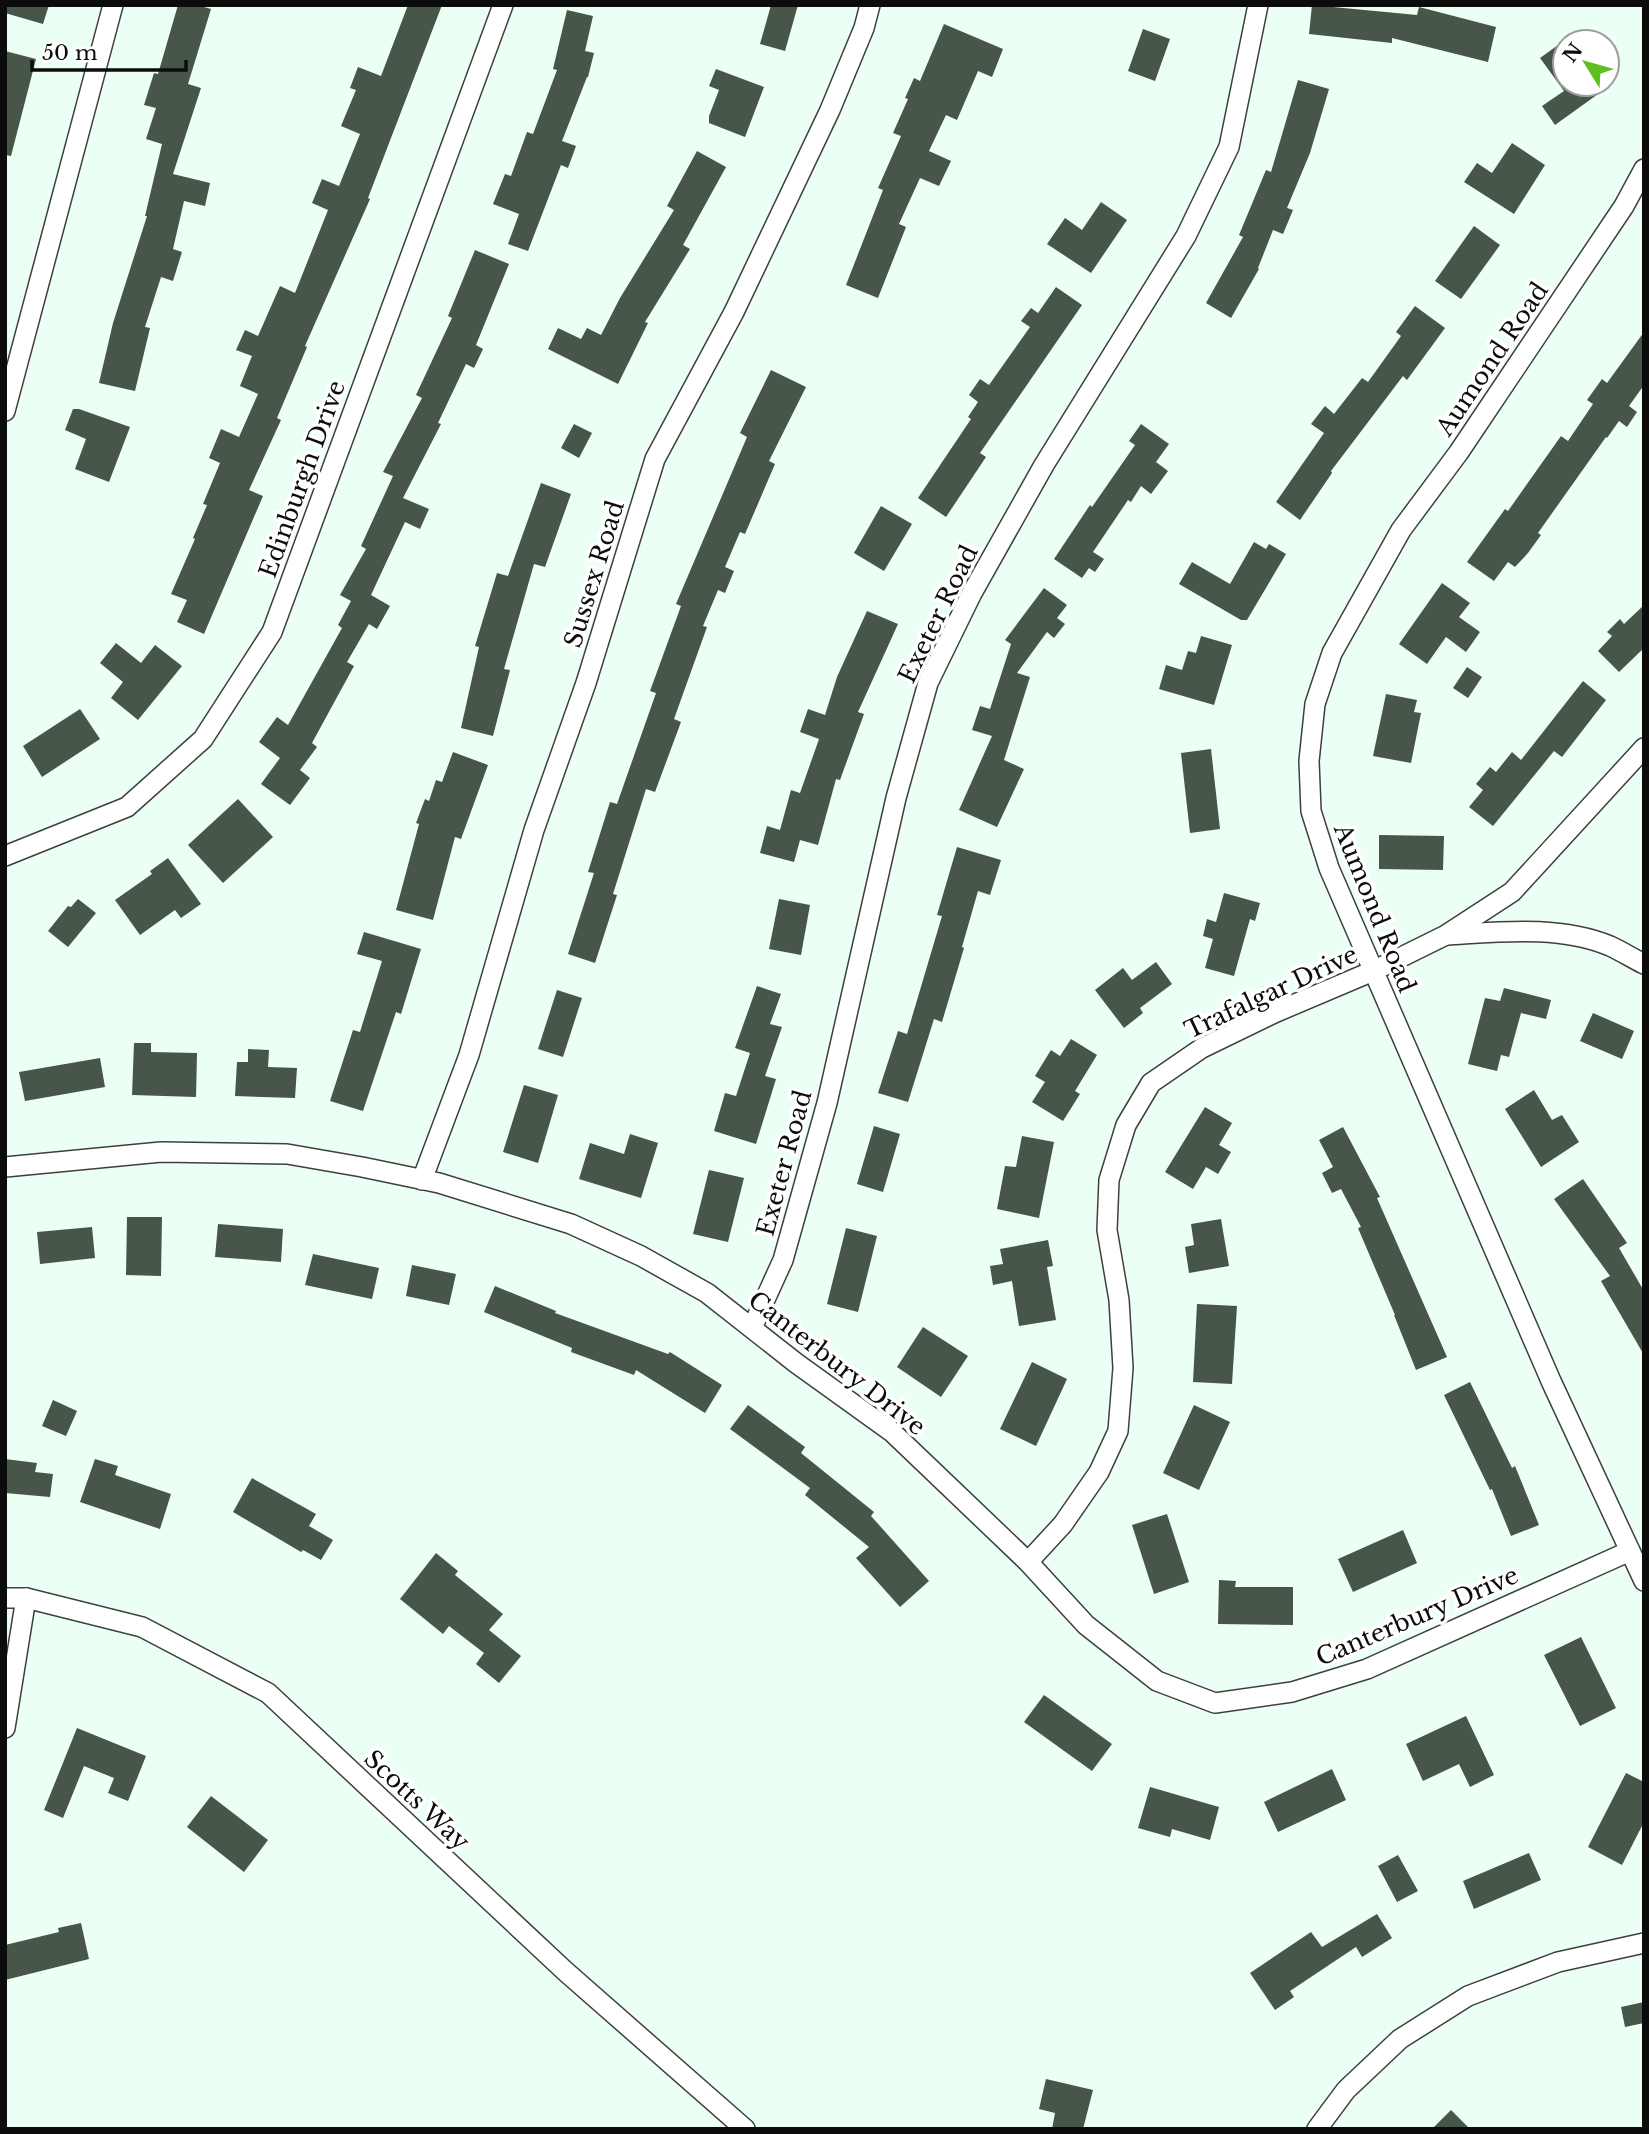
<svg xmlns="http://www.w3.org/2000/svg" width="1649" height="2134" font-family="'Libre Baskerville',serif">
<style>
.building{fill:#485549}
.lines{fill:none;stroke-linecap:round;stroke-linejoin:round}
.minor-casing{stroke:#3f3f3f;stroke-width:22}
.minor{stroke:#fff;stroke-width:19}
.labels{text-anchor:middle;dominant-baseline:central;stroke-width:7;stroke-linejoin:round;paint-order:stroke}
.street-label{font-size:24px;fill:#0c0c0c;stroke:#fff}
</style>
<rect width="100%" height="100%" fill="#ebfff5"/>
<g class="building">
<polygon points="5,5 49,5 43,24 5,13"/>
<polygon points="178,5 197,5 211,9 188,84 201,88 173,174 210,183 205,206 184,201 173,249 182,252 173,281 161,277 145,327 150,328 135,391 99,383 113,323 147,216 145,216 162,144 146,139 156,108 144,105 154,73 158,74"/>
<polygon points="408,5 442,5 368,198 370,199 305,346 307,347 277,418 281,420 249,490 263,496 204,634 177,622 187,600 171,594 195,539 193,538 207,505 203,504 220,463 209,458 221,429 239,437 258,394 240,386 252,356 236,350 245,330 258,336 280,286 295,293 328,210 312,203 322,179 339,186 360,134 341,126 356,90 350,88 358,67 381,76"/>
<polygon points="771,5 798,5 785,51 760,44"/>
<polygon points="1312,5 1417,15 1419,7 1496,27 1488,62 1392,38 1392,43 1309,34"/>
<polygon points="567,10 593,16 585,51 594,53 588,77 587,77 562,141 576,146 568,168 561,165 528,251 508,244 519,214 493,204 505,174 511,176 527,132 533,134 557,70 553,69"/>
<polygon points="944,24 1003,49 992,77 978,71 957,120 946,115 929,151 951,161 939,186 920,178 899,224 906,227 878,298 846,285 883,190 878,188 901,136 893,133 908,99 905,98 914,78 920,81"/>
<polygon points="1143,29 1170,39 1155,81 1128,71"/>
<polygon points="1565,40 1565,84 1612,84 1555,125 1542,106 1564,91 1540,58"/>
<polygon points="5,51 36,59 11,156 5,155"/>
<polygon points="716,69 764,87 745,137 709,123 709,116 719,90 709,86"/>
<polygon points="1298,80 1329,89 1310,153 1287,208 1293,210 1283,234 1273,230 1258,268 1259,269 1231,318 1206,303 1243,237 1239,235 1266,170 1271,172"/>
<polygon points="1512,143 1545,165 1514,214 1464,182 1477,163 1492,173"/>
<polygon points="697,151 726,167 683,245 690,249 645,322 648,323 618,384 548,349 558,328 581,339 587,328 601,335 620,298 674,210 667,206"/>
<polygon points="1101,202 1127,220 1091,273 1047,244 1065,218 1082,230"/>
<polygon points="1474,226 1500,245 1461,299 1435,281"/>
<polygon points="475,250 509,264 476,345 483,349 474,368 466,364 438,423 441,424 403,498 429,509 420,529 405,522 371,595 390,606 377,629 369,624 347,662 354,666 312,743 317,747 300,770 310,778 290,805 261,784 280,758 259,742 277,717 288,725 342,628 338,625 351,601 340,595 366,549 361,546 393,476 383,472 422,398 416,395 452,318 448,316"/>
<polygon points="1056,287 1082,305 980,453 986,457 946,517 918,498 971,419 968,417 978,402 969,395 980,379 989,385 1030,327 1021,321 1031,308 1038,313"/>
<polygon points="1415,306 1445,328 1407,380 1403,376 1331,471 1332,473 1300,520 1276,502 1324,433 1311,424 1325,406 1334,414 1362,378 1368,382 1401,336 1396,332"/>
<polygon points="1644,332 1644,385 1629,406 1637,412 1627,427 1619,421 1607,438 1606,437 1538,533 1541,535 1528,553 1515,567 1508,562 1494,581 1467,562 1505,509 1508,511 1561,436 1568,441 1593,404 1587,400 1602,379 1607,383"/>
<polygon points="771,370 806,387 769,461 775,464 745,534 740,532 725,567 734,571 725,593 718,590 703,626 707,627 674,719 681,722 655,792 646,789 613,894 617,895 595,963 568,954 594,873 588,872 610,802 617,804 656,693 650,691 681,606 676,604 747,437 740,433"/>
<polygon points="73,409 79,409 130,427 109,482 75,469 86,439 65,430"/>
<polygon points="574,424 592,433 579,458 561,448"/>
<polygon points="1141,424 1169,444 1156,462 1168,471 1151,494 1141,486 1131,502 1128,500 1093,552 1104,559 1095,572 1089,568 1082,578 1054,559 1090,505 1092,507 1135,445 1129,441"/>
<polygon points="541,483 571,494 545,567 534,564 504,669 510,670 493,736 461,728 479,647 475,646 497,573 508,576"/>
<polygon points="881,506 912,524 884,571 854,553"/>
<polygon points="1254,542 1266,549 1269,544 1286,554 1247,620 1241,620 1179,584 1192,562 1230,584"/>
<polygon points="1442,583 1470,603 1459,617 1480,632 1466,652 1446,637 1427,664 1399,644"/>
<polygon points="1044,588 1067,605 1057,618 1065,624 1054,638 1047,632 1017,673 1030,677 1004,760 1024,769 997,827 959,810 992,736 972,730 980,706 990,709 1011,644 1005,640"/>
<polygon points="1644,605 1644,648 1619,672 1598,651 1612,636 1607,632 1620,619 1624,624"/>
<polygon points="867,611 898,624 858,712 864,714 840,780 836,779 818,845 800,840 794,862 760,853 767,826 780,830 791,790 800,793 819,739 800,732 808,709 825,715 837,677"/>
<polygon points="1201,636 1232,645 1214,705 1159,689 1166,665 1182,670 1188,651 1196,653"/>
<polygon points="116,643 141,663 155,645 182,666 138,720 111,698 123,682 100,663"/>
<polygon points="1467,667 1482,677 1468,698 1453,688"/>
<polygon points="1583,681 1606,700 1562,757 1554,751 1493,826 1469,807 1483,790 1476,784 1490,767 1496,772 1512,752 1521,760"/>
<polygon points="1386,694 1417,700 1414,712 1421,713 1411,763 1373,756"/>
<polygon points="80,709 100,739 42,777 23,746"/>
<polygon points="1211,749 1220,829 1190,833 1181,753"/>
<polygon points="453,752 488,765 461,839 455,837 433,920 396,910 419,824 416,823 425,799 429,801 436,780 442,782"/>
<polygon points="238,799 273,837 223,883 188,845"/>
<polygon points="1379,835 1444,836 1443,870 1379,869"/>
<polygon points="957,847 1001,860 990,895 978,891 962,947 964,948 942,1022 934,1019 908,1102 878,1093 898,1031 907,1034 942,916 937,915"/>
<polygon points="168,858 201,904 181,918 175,910 140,935 115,900 152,874 150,871"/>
<polygon points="1224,893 1260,903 1255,921 1250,919 1234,976 1205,968 1213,939 1203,936 1207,919 1216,922"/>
<polygon points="78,899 96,913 68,947 48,931 68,906 71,907"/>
<polygon points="779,899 810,905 801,955 769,949"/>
<polygon points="364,932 421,949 401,1014 396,1012 363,1111 330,1101 353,1030 360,1032 382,961 357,954"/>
<polygon points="1156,962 1172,984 1140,1008 1143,1013 1124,1028 1095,990 1123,968 1132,980"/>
<polygon points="757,986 781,994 770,1024 782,1027 765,1076 776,1079 756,1144 714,1131 725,1093 736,1096 750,1053 735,1048"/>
<polygon points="1504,988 1551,1000 1546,1019 1521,1013 1509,1057 1501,1055 1497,1071 1468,1064 1485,998 1500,1001"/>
<polygon points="557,990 582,998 563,1057 538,1049"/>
<polygon points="1593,1013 1634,1031 1622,1059 1580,1041"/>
<polygon points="1071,1039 1097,1055 1075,1091 1080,1094 1063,1121 1032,1102 1045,1082 1035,1076 1051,1050 1060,1056"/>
<polygon points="134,1043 151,1043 151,1052 197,1053 196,1097 132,1095"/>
<polygon points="248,1049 269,1050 268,1067 297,1068 295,1098 235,1096 237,1062 248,1062"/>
<polygon points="100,1058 105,1087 25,1101 19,1072"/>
<polygon points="524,1085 558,1095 538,1163 503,1152"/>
<polygon points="1534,1090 1552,1120 1562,1115 1579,1142 1541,1167 1505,1109"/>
<polygon points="1205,1107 1232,1123 1219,1145 1231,1152 1218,1174 1206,1167 1193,1189 1165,1172"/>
<polygon points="874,1126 900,1134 883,1192 857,1184"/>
<polygon points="1343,1127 1380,1197 1377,1198 1447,1357 1416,1370 1394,1315 1395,1315 1358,1228 1361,1227 1341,1189 1332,1193 1322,1173 1333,1167 1319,1140"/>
<polygon points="630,1134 658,1143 641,1198 579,1179 590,1143 624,1154"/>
<polygon points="1022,1136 1054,1142 1039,1218 997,1209 1005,1166 1016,1167"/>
<polygon points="709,1170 744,1178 728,1242 693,1234"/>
<polygon points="1583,1179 1627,1243 1619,1248 1644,1291 1644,1355 1601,1281 1610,1276 1554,1199"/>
<polygon points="127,1217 162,1217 161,1276 126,1275"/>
<polygon points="1221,1219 1229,1266 1189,1273 1185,1247 1194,1245 1191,1224"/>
<polygon points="218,1224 283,1229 281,1262 215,1257"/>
<polygon points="92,1227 95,1258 40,1264 37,1232"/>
<polygon points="846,1228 877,1236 858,1312 827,1304"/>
<polygon points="1048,1240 1053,1266 1047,1267 1056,1320 1019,1326 1012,1281 993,1285 990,1266 1003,1264 1000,1249"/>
<polygon points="313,1254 379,1268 372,1299 305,1285"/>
<polygon points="412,1265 456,1274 449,1305 406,1296"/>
<polygon points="495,1286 556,1311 555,1313 668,1354 670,1352 722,1385 705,1413 636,1370 634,1375 571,1352 572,1348 484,1312"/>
<polygon points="1197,1304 1237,1306 1232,1384 1193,1382"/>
<polygon points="923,1327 968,1356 941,1397 897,1367"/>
<polygon points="1032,1362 1067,1379 1036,1446 1000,1429"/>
<polygon points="1470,1382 1512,1468 1515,1466 1539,1525 1511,1536 1492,1489 1490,1490 1444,1395"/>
<polygon points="53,1400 77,1411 66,1436 42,1426"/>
<polygon points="748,1405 805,1447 801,1453 874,1512 871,1516 929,1581 900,1607 856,1558 869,1547 805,1495 810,1488 730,1429"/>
<polygon points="1194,1405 1230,1422 1199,1490 1163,1473"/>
<polygon points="5,1459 37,1463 35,1472 53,1474 50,1497 5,1493"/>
<polygon points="95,1459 118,1466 115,1475 171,1494 160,1529 80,1502"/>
<polygon points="252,1478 316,1514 309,1526 333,1540 321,1560 303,1550 301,1552 233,1512"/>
<polygon points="1167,1514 1189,1582 1154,1594 1132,1525"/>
<polygon points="1403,1530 1417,1563 1353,1592 1338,1559"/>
<polygon points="436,1553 458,1571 455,1575 503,1614 489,1630 521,1656 499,1683 476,1664 484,1653 449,1626 443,1634 400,1599"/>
<polygon points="1219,1580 1236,1581 1235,1587 1293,1587 1293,1625 1218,1624"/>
<polygon points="1581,1637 1616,1708 1580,1726 1544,1655"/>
<polygon points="1044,1695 1112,1744 1092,1771 1024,1722"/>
<polygon points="1466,1716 1494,1775 1470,1787 1459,1764 1423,1781 1406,1744"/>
<polygon points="77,1728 146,1756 128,1801 108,1793 114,1778 84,1766 63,1818 44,1810"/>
<polygon points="1332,1769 1346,1800 1278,1832 1264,1802"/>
<polygon points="1626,1773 1644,1782 1644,1822 1622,1865 1588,1847"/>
<polygon points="1150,1787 1219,1807 1210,1840 1172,1829 1170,1837 1138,1828"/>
<polygon points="211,1796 268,1840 244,1872 187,1827"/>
<polygon points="1529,1853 1541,1880 1474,1909 1463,1881"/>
<polygon points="1398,1855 1418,1891 1397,1902 1378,1866"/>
<polygon points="1377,1914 1392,1938 1362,1957 1356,1947 1290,1991 1294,1997 1275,2010 1250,1973 1311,1932 1322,1947"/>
<polygon points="81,1923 89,1959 5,1980 5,1945 59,1932 58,1928"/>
<polygon points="1644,2002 1644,2023 1625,2027 1621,2007"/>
<polygon points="1046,2079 1093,2090 1083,2129 1052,2129 1055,2113 1039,2109"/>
<polygon points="1451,2110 1470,2129 1432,2129"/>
</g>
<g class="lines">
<g class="minor-casing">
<g id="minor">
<polyline points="1644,169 1624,206 1459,452 1401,530 1332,653 1315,704 1309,761 1311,811 1329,868 1551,1381 1644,1581"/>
<polyline points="5,411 113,5"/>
<polyline points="5,856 127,807 203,739 272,632 503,5"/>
<path d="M1447,935C1500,932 1559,925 1610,946C1621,951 1632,958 1644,964"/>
<polyline points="5,1167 161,1152 287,1154 362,1167 439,1183 571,1224 641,1256 707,1293 796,1363 892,1432 1028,1562 1086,1625 1157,1681 1215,1703 1292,1692 1367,1669 1630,1551"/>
<polyline points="422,1180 469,1055 534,830 586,683 655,459 734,312 830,110 864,28 870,5"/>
<polyline points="752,1328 783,1260 827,1103 896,798 928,683 972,593 1044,465 1186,236 1229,147 1258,5"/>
<polyline points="1028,1562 1063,1524 1099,1472 1118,1431 1123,1368 1119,1300 1107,1230 1109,1180 1126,1125 1151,1083 1202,1048 1274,1013 1373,971 1446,935 1512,892 1644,748"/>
<polyline points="5,1598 26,1598 142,1627 268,1693 565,1971 745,2129"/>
<polyline points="5,1728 26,1598"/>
<polyline points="1317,2129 1346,2090 1400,2039 1468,1996 1558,1962 1644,1943"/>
</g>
</g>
<use href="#minor" class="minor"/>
</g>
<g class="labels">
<g class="street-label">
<text transform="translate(1492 359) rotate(-56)">Aumond Road</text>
<text transform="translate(302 479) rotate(-70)">Edinburgh Drive</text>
<text transform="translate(594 574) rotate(-73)">Sussex Road</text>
<text transform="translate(938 614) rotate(-64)">Exeter Road</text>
<text transform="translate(1375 908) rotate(68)">Aumond Road</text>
<text transform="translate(1271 992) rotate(-25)">Trafalgar Drive</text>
<text transform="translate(784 1163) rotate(-75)">Exeter Road</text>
<text transform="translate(837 1363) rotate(38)">Canterbury Drive</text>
<text transform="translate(1417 1616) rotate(-23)">Canterbury Drive</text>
<text transform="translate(417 1800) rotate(43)">Scotts Way</text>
</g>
</g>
<rect width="1649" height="2134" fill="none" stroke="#0c0c0c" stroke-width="14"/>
<g transform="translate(1586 63) rotate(307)"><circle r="33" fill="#ffffff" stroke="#9e9e9e" stroke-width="2"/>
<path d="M0-5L12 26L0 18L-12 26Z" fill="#5dbf21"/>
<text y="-10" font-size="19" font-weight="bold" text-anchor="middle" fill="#0c0c0c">N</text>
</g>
<path d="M32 60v10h154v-10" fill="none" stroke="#0c0c0c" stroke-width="3.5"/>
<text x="42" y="60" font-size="21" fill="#0c0c0c" stroke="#ffffff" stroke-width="5" paint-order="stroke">50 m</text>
</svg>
